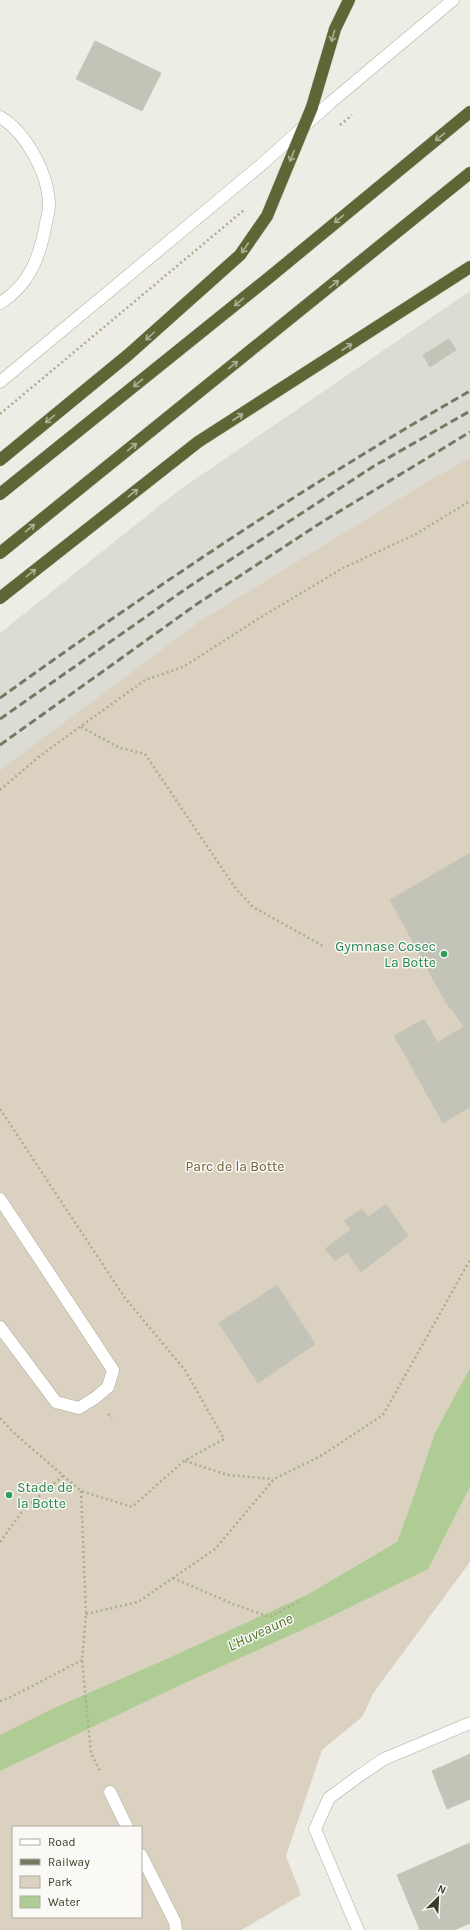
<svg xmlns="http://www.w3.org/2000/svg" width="470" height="1930" font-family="Karla,sans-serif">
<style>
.built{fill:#dddcd4}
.green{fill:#dbd1c1;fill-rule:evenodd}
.water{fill:#afcc94}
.building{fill:#c4c3b8;stroke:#c6c5b8}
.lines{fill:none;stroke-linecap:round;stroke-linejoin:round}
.service-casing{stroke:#adada0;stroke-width:13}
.tertiary-casing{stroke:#adada0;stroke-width:13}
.secondary-casing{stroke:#aeaf9c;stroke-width:13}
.motorway-casing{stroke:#c8c9c2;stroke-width:13}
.path{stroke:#acad89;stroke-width:2.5;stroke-dasharray:2 3;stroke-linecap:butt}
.service{stroke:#fff;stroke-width:12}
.tertiary{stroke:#fff;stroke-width:12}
.secondary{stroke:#fff;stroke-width:12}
.motorway{stroke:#5f6635;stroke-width:12}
.rail{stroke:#767861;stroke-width:3;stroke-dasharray:8 4;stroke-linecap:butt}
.motorway-bridge-casing{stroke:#c8c9c2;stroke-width:13;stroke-linecap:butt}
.motorway-bridge{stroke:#5f6635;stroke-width:12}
.oneway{stroke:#acb096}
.leisure-dot{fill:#2e9e5b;stroke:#faf9f6;stroke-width:1.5}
.labels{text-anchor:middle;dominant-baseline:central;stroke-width:3;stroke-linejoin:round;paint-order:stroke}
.leisure-label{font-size:14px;fill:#27864d;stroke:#faf9f6;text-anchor:end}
.park-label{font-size:14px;fill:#706034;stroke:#faf9f6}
.water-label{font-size:15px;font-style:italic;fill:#4b7326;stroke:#faf9f6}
</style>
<rect width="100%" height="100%" fill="#edece5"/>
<polygon class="built" points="470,291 470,458 433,478 198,622 0,770 0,633 178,491"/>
<path class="green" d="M470,458V1562L374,1692L362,1717L322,1750L286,1856L301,1895L241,1930H0V770L198,622L433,478ZM13,1827H141V1917H13Z"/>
<polygon class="water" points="470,1368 470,1487 428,1569 326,1619 174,1688 0,1771 0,1735 52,1709 162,1661 307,1595 397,1542 414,1496 435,1433"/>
<g class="building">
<polygon points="95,41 161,73 142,111 76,79"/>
<polygon points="449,339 456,350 430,367 423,355"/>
<polygon points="470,853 470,1001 453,1011 448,1006 390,900"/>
<polygon points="470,1001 470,1023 464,1027 453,1011"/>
<polygon points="424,1019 437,1042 408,1060 394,1036"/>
<polygon points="470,1023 470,1107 443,1123 408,1060"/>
<polygon points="386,1204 408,1236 361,1272 338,1239"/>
<polygon points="362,1209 368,1217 351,1229 344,1221"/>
<polygon points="338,1239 347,1252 335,1261 325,1249"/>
<polygon points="277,1285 315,1344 258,1383 219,1323"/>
<polygon points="470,1754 470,1799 447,1809 432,1771"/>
<polygon points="470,1843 470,1923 454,1930 420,1930 397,1875"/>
</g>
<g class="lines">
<g class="service-casing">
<g id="service">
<polyline points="0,1199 113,1370 108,1387 95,1398 79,1408 56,1402 0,1327"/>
<polyline points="110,1792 127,1827"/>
<polyline points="141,1855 175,1922 176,1930"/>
<polyline points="358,1930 315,1829 329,1798 359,1776 384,1759 470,1723"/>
</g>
</g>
<g class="tertiary-casing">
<path id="tertiary" d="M0,117C26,132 49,175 49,205C49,211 47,218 46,223C40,256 30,285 0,303"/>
</g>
<g class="secondary-casing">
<polyline id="secondary" points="0,382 261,165 330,103 453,0"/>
</g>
<g class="motorway-casing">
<g id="motorway">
<polyline points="312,107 335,29 349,0"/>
<polyline points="0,460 128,355 240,255 267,216"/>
<polyline points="0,494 271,276 470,112"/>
<polyline points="0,553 470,173"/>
<polyline points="0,598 198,442 470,267"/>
</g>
</g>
<g class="path">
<polyline points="340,125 352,115"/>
<polyline points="0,414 244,210"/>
<polyline points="81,727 120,748 145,754 236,889 253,907 325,947"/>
<polyline points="0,790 41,755 145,680 183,667 258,619 343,568 416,534 470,501"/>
<polyline points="0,1109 125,1298 185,1370 224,1439 184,1461 132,1507 81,1491 14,1433 0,1418"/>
<polyline points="108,1414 112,1418"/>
<polyline points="185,1461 228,1475 273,1479"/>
<polyline points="81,1491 86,1614 82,1660 91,1753 101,1773"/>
<polyline points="0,1542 24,1509 63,1476"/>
<polyline points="173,1578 233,1604 270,1617 298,1602"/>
<polyline points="86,1614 138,1602 215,1549 274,1479 319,1457 383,1415 470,1260"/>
<polyline points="0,1701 9,1698 82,1660"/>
</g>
<use href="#service" class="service"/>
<use href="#tertiary" class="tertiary"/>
<use href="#secondary" class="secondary"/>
<use href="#motorway" class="motorway"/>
<g class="rail">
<path d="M0,698C152,589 307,484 470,391"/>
<polyline points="0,719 187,588 374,466 470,411"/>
<polyline points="0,745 197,604 322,522 470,432"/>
</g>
<g class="motorway-bridge-casing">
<polyline id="motorway-bridge" points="267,216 312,107"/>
</g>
<use href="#motorway-bridge" class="motorway-bridge"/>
</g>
<defs><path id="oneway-shaft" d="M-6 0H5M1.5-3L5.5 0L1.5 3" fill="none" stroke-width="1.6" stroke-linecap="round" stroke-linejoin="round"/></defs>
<g class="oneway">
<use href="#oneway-shaft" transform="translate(333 36) rotate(106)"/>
<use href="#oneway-shaft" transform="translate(440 137) rotate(141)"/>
<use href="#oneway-shaft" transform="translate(292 156) rotate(112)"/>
<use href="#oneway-shaft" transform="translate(339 219) rotate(141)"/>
<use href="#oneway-shaft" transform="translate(245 248) rotate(124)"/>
<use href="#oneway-shaft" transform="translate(334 284) rotate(-39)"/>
<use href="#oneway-shaft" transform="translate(239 302) rotate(141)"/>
<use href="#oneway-shaft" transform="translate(150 336) rotate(138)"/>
<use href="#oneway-shaft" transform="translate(347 347) rotate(-33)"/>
<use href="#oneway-shaft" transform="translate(233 365) rotate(-39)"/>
<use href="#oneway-shaft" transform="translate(138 383) rotate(141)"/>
<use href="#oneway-shaft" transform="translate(238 417) rotate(-33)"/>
<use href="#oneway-shaft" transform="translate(50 419) rotate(141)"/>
<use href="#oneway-shaft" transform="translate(132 447) rotate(-39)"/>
<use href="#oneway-shaft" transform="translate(133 493) rotate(-38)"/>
<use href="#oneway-shaft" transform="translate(30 528) rotate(-39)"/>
<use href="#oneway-shaft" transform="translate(31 573) rotate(-38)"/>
</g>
<g class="leisure-dot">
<circle cx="444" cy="954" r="4"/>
<circle cx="9" cy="1495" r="4"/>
</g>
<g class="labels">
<g class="leisure-label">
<text x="436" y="946">Gymnase Cosec<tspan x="436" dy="16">La Botte</tspan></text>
<text x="17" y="1487" text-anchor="start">Stade de<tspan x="17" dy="16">la Botte</tspan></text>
</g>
<g class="park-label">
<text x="235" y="1166">Parc de la Botte</text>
</g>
<g class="water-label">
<text transform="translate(260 1632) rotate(-25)">L'Huveaune</text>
</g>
</g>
<rect x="12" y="1826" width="130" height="92" fill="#faf9f6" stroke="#aeaea3"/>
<rect x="20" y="1839" width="20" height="6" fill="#ffffff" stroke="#aeaea3"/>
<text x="48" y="1846" font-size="12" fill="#3b3d26">Road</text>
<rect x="20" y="1859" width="20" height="6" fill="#767861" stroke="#aeaea3"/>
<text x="48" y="1866" font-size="12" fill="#3b3d26">Railway</text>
<rect x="20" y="1876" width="20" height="12" fill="#dbd1c1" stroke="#aeaea3"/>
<text x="48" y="1886" font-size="12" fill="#3b3d26">Park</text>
<rect x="20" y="1896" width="20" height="12" fill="#afcc94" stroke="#aeaea3"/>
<text x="48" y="1906" font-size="12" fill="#3b3d26">Water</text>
<g transform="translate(438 1898) rotate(24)" stroke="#faf9f6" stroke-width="3" paint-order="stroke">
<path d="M0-3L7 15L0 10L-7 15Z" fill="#3b3d26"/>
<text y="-6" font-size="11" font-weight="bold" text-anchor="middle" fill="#3b3d26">N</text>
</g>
</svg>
